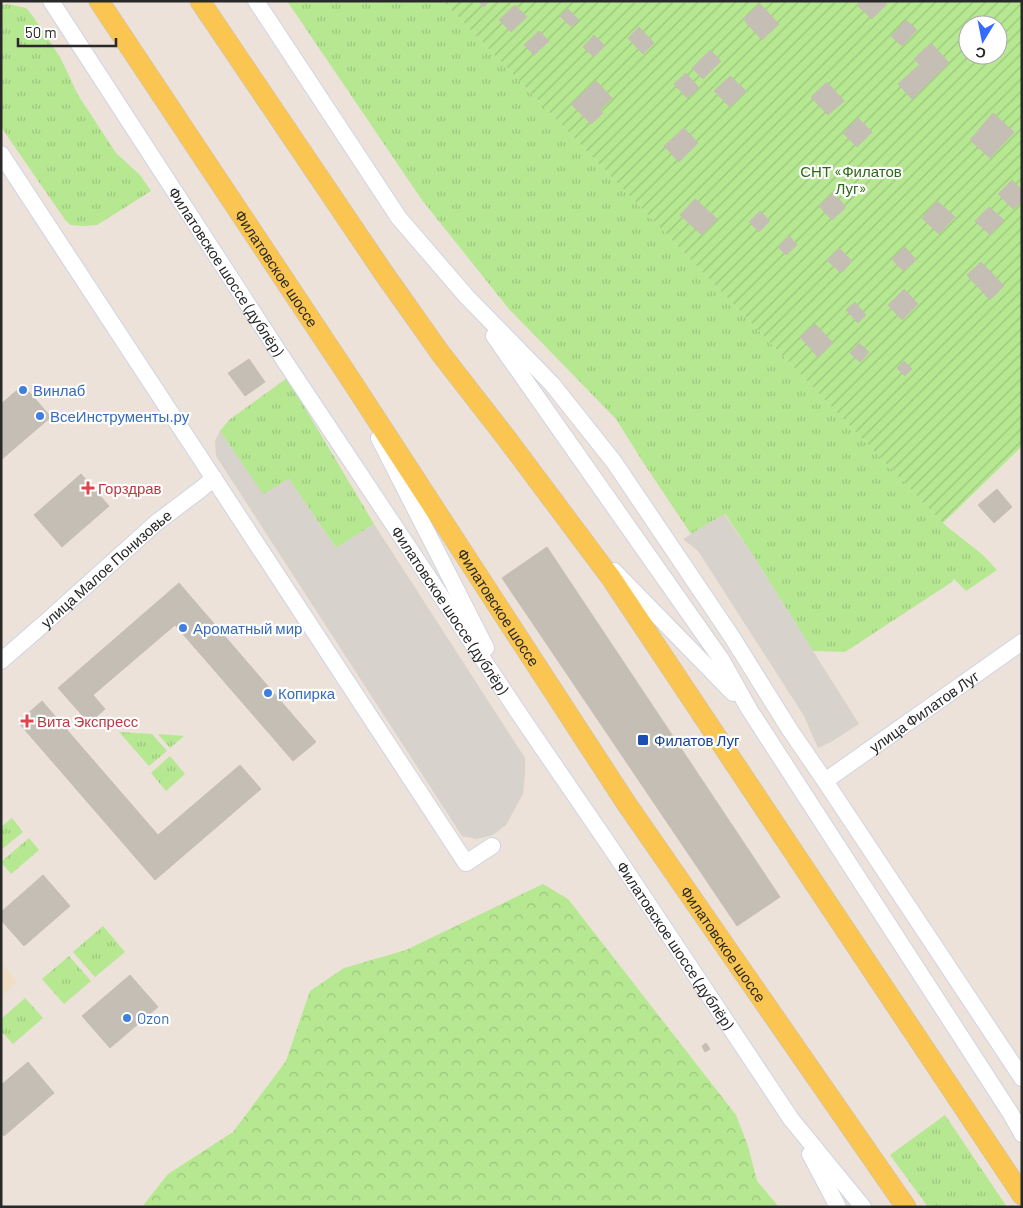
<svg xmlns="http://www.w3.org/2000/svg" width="1023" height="1208" font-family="Barlow,sans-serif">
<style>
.education{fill:#f0dfc7}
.grass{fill:url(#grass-tufts)}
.forest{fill:url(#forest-crowns)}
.garden{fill:url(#garden-furrows);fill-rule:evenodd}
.plaza{fill:#d8d2cc}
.building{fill:#c4beb5;stroke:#c8beb3}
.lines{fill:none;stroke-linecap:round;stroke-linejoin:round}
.minor-casing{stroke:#ced4e3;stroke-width:18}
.major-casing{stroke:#c3c3c3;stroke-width:21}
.minor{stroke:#fff;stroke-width:16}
.major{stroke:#fac550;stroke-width:20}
.shop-dot{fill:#3f7fe0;stroke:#fff;stroke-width:2}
.health-dot{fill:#e0444e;stroke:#fff;stroke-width:2}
.transit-dot{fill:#1a4fb4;stroke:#fff;stroke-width:2}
.labels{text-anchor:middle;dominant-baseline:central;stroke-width:4.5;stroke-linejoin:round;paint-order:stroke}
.park-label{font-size:15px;fill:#2d6a14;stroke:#fff}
.street-label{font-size:15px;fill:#292929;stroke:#fff}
.shop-label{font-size:15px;fill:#366cbe;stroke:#fff;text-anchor:start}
.health-label{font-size:15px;fill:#be3a42;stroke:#fff;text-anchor:start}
.transit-label{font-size:15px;fill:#164399;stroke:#fff;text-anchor:start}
</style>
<defs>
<pattern id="grass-tufts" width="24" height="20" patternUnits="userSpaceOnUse" patternTransform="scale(1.25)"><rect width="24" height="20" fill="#b6e791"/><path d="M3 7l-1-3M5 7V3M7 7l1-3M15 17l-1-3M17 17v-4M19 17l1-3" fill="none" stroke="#9cc67d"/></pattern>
<pattern id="forest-crowns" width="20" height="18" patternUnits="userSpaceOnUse" patternTransform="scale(1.25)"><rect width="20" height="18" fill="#b6e791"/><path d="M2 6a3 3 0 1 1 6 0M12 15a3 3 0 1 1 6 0" fill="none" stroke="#9cc67d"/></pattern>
<pattern id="garden-furrows" width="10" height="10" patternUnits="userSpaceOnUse" patternTransform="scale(1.25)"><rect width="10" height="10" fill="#b6e791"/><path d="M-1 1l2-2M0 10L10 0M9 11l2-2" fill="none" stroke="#9cc67d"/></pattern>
</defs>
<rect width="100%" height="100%" fill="#ece2d9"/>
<polygon class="education" points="1,963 18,982 1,996"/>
<g class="grass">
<polygon points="287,1 443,1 945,525 983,555 997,570 966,591 954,579 952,582 845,652 813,651 754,557 725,514 691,534 641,459 616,419 509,309 422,200"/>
<polygon points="8,4 26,8 32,15 60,57 78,95 116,153 140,175 151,191 97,225 83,226 71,225 66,221 1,127 1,5"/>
<polygon points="287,378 374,524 336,548 289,479 263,495 220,431 229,420"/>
<polygon points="119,732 152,734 167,751 149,766"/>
<polygon points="158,734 184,736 170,748"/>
<polygon points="170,756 185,774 166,791 151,773"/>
<polygon points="12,818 23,832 1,850 1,827"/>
<polygon points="29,838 39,850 11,874 1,862"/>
<polygon points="103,926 125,952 95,977 73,952"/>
<polygon points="69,956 91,981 64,1004 42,979"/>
<polygon points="25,998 43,1018 13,1044 1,1031 1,1019"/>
<polygon points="945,1115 1007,1207 928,1207 890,1155"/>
</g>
<polygon class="forest" points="543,884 568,899 736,1115 748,1146 757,1181 779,1207 142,1207 168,1174 233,1132 286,1061 310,991 344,968 406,950"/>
<path class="garden" d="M443,1H1022V446L943,523ZM968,25H998V55H968Z"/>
<g class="plaza">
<polygon points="220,431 263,494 289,479 336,548 374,524 525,758 525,774 523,794 506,825 493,835 477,839 462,836 216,456 215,441"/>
<polygon points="724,514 754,557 859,724 831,742 818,748 804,716 698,551 683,539"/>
</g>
<g class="building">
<polygon points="478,1 489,1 484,7"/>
<polygon points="861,1 884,1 887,4 872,19 857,5"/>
<polygon points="760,4 779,24 762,40 743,19"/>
<polygon points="515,5 527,17 511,32 499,20"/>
<polygon points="568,9 579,20 571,27 560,16"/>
<polygon points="906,20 917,30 902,46 891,36"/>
<polygon points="639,27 654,43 643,54 628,38"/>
<polygon points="539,31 549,41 534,55 524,45"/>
<polygon points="594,35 605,46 594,57 583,47"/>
<polygon points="931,43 949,63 933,78 914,59"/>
<polygon points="710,50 721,61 703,79 692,68"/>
<polygon points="919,65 933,78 912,99 898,84"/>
<polygon points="686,73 699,88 687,98 674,84"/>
<polygon points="730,76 746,91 730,107 714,91"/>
<polygon points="596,81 612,98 600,110 603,113 591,124 571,104"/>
<polygon points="827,82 844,101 828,115 811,97"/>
<polygon points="993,113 1014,132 990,158 970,140"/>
<polygon points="858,118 872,132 857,147 843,133"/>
<polygon points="684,128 698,143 679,162 664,146"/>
<polygon points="1012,180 1022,190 1022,201 1013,209 998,194"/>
<polygon points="833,193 846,207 832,220 819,206"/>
<polygon points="695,199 717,219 702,235 680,215"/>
<polygon points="937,201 955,217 939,234 922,218"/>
<polygon points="989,207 1004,220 990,235 975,221"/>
<polygon points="760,211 770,221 759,232 749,222"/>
<polygon points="789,236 797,245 786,255 778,247"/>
<polygon points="905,247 916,260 903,271 892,259"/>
<polygon points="839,248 852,261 841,273 827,260"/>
<polygon points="981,262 1004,286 990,300 967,275"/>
<polygon points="904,289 918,304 902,320 888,305"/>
<polygon points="855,302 866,315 858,323 846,310"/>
<polygon points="815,324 833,343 818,357 800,337"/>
<polygon points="859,343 869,352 860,362 850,353"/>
<polygon points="249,359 265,382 245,396 228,373"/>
<polygon points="904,361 912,369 905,376 897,368"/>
<polygon points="23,385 51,417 2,459 1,404"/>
<polygon points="81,474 109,506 62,547 34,515"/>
<polygon points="997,489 1012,507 994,523 978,505"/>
<polygon points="547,547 780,897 737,926 502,578"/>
<polygon points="179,583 316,742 293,761 175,625 93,695 105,709 89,723 58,688"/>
<polygon points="42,701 158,835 240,765 261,789 155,880 18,722"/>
<polygon points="43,875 70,906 24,946 1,920 1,912"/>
<polygon points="130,975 158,1007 110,1048 82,1016"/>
<polygon points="706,1043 710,1049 705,1052 702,1046"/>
<polygon points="28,1062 54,1093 4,1136 1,1133 1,1085"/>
</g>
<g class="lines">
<g class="minor-casing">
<g id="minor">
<path id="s1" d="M51,1L282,357L520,715L611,848L791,1119L863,1207"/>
<polyline points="256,1 399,218 467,297 552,384 614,462 732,637 790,730 825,781 1022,1078"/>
<polyline points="1,154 466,863 492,846"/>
<polyline points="494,336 721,659 749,709 1011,1114 1022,1134"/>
<polyline points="379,438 486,648"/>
<polyline points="614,571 733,693"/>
<path id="s2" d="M1,661L47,621L156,523L201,489L214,478"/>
<path id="s3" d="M825,781L1022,642"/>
<polyline points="810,1154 838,1207"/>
</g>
</g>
<g class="major-casing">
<g id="major">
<path id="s4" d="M99,1L347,374L626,803L906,1207"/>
<polyline points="200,1 383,272 441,354 504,435 611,578 1022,1195"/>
</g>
</g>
<use href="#minor" class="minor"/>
<use href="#major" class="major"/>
</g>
<g class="shop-dot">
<circle cx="23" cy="390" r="5"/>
<circle cx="40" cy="416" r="5"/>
<circle cx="183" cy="628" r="5"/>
<circle cx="268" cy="693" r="5"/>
<circle cx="127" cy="1018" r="5"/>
</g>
<g class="health-dot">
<path d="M85.5 480.5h5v5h5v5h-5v5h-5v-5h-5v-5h5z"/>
<path d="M24.5 713.5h5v5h5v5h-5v5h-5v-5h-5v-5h5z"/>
</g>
<rect class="transit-dot" x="637" y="734" width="12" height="12" rx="2.5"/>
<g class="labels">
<g class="park-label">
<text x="851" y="171">СНТ «Филатов<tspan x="851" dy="17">Луг»</tspan></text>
</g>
<g class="street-label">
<text stroke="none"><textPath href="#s4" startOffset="321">Филатовское шоссе</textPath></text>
<text stroke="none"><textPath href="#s1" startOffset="322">Филатовское шоссе (дублёр)</textPath></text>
<text stroke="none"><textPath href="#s2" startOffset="140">улица Малое Понизовье</textPath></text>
<text stroke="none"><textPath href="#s4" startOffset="726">Филатовское шоссе</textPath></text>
<text stroke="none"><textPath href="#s1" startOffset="728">Филатовское шоссе (дублёр)</textPath></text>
<text stroke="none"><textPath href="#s3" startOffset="121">улица Филатов Луг</textPath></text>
<text stroke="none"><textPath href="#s4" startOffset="1131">Филатовское шоссе</textPath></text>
<text stroke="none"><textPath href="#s1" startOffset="1132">Филатовское шоссе (дублёр)</textPath></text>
</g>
<g class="shop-label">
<text x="33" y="390">Винлаб</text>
<text x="50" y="416">ВсеИнструменты.ру</text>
<text x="193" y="628">Ароматный мир</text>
<text x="278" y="693">Копирка</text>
<text x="137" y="1018">Ozon</text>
</g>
<g class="health-label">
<text x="98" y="488">Горздрав</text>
<text x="37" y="721">Вита Экспресс</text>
</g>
<g class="transit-label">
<text x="654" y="740">Филатов Луг</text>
</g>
</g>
<rect width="1023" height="1208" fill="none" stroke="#292929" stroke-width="5"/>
<g transform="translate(983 40) rotate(190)"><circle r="24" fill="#ffffff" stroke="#a9a9a9"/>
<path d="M0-4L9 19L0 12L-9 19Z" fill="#336aff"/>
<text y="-8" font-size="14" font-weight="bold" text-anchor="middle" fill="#292929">С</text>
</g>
<path d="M18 38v8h98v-8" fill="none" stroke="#292929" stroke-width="2.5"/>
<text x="25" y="38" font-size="15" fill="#292929" stroke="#ffffff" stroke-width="4" paint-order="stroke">50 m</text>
</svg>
